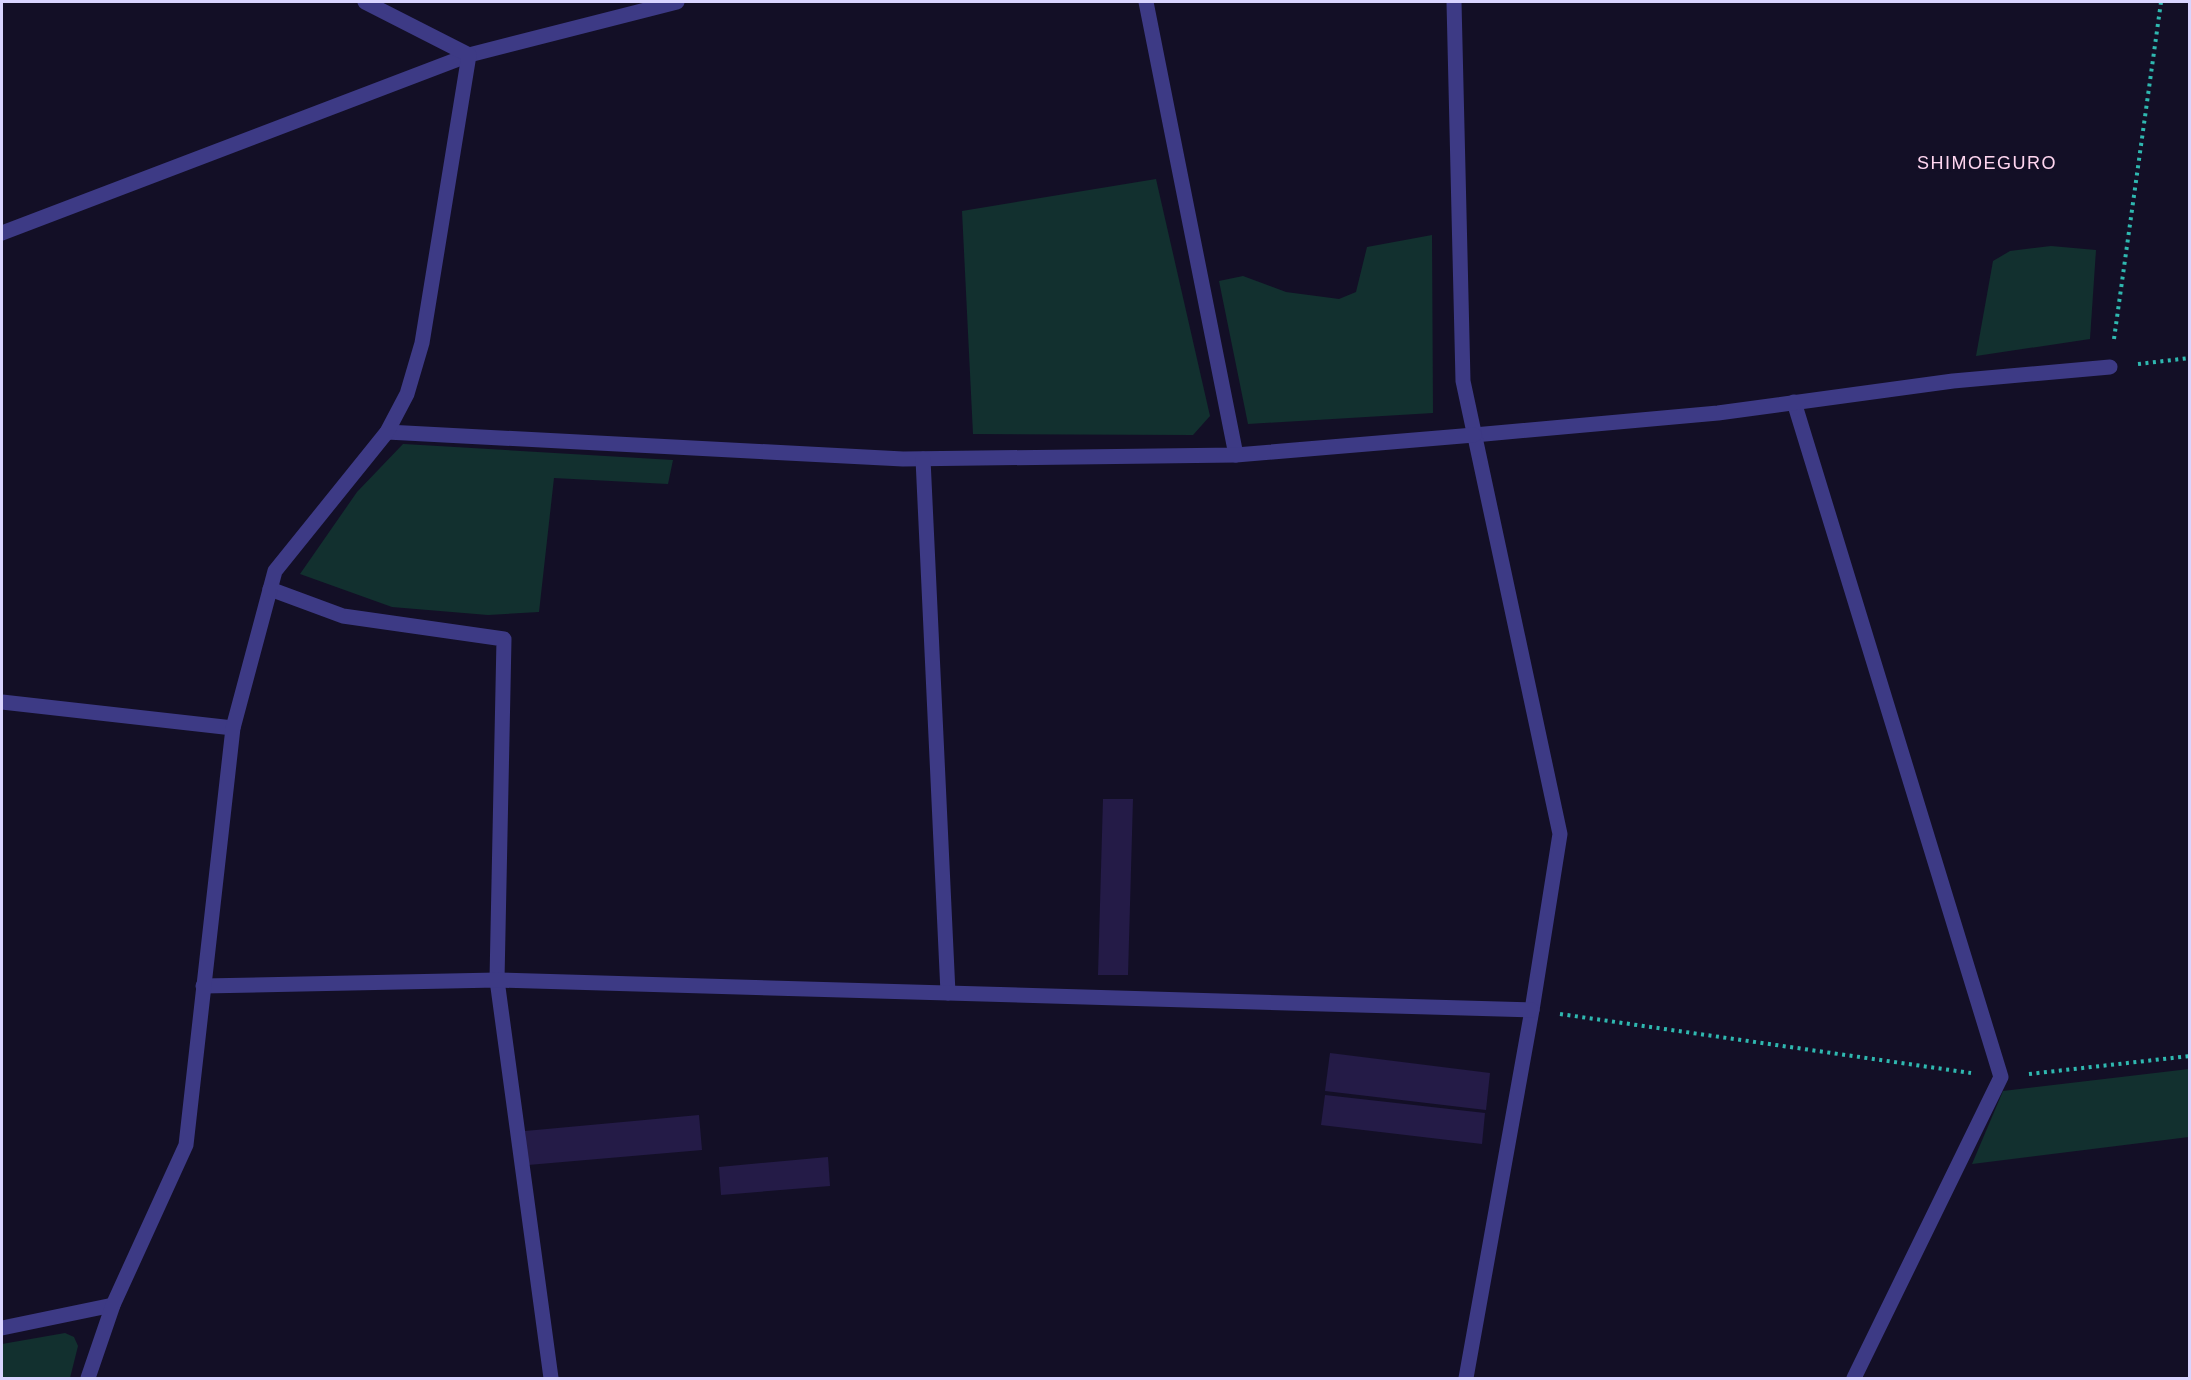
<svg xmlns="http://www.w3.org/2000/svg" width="2191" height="1380" font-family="Helvetica,sans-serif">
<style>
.green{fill:#12302f}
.building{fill:#241b47}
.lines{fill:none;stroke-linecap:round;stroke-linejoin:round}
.path{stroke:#2fb8b0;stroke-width:4;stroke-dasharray:3 4.5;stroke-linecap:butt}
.service{stroke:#3d3a85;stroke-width:15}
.minor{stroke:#3d3a85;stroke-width:15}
.labels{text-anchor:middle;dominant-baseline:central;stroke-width:6;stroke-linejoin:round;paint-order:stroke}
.quarter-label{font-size:18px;letter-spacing:1.5px;fill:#ffd6f0;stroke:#130f26}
</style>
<rect width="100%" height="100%" fill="#130f26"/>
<g class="green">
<polygon points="1156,179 1210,416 1193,435 973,434 962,211"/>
<polygon points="1432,235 1433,413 1248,424 1219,281 1243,276 1286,292 1339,299 1356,292 1367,247"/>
<polygon points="2051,246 2096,250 2090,339 1976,356 1993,261 2010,251"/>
<polygon points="403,444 404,444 673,460 668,484 554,478 539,612 488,615 392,607 300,574 357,492"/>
<polygon points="2189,1069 2189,1137 1972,1164 2003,1091"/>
<polygon points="65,1333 74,1337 78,1346 70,1378 2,1378 2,1344"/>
</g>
<g class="building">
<polygon points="1103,799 1133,799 1128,975 1098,975"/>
<polygon points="1330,1053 1490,1073 1486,1110 1325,1091"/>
<polygon points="1325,1095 1485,1113 1482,1144 1321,1125"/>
<polygon points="699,1115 702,1150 528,1165 525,1131"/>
<polygon points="828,1157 830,1186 721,1195 719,1167"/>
</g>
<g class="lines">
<g class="path">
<polyline points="2114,339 2161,2"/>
<polyline points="2138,364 2190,358"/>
<polyline points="1560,1014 1971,1073"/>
<polyline points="2029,1074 2190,1056"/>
</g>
<g class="service">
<polyline points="1794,402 2001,1077 1854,1378"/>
<polyline points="1474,435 1718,413 1953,381 2110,367"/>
<polyline points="270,589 343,616 504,639 497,980 551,1378"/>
</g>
<g class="minor">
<polyline points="1146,2 1236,455"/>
<polyline points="1454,2 1463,381 1560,834 1532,1010 1466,1378"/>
<polyline points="2,233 469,55 677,2"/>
<polyline points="387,432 903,459 1236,455 1474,435"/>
<polyline points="923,459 948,993"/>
<polyline points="2,702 233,728"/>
<polyline points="203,986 497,980 1532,1010"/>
<polyline points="2,1328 113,1305"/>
<polyline points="88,1378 113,1305 186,1145 233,728 275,571 387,432 407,394 422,343 469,55 365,2"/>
</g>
</g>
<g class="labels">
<g class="quarter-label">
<text x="1987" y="163">SHIMOEGURO</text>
</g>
</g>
<rect width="2191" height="1380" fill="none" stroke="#d9d4ff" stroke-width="6"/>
</svg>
